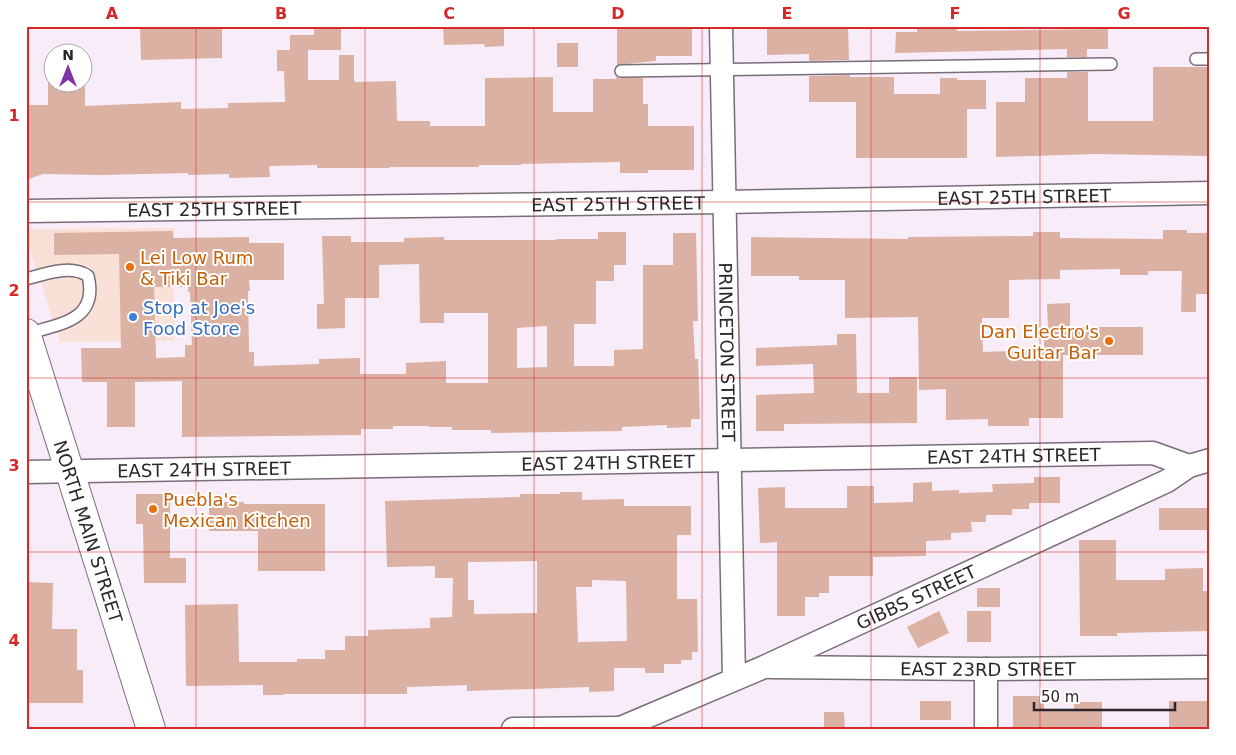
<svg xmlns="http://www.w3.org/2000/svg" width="1236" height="755" font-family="'DejaVu Sans',sans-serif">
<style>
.commercial{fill:#f9e1d7}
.building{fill:#dab1a3;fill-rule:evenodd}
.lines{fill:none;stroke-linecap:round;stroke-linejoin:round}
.service-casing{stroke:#786d79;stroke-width:14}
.minor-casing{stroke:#786d79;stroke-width:25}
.secondary-casing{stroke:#786d79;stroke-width:30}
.service{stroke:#fff;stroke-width:11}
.minor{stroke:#fff;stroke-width:22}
.secondary{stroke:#fff;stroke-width:28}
.grid{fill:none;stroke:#d62828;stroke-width:1;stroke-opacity:0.55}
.food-dot{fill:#e8710a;stroke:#fff;stroke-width:2}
.shop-dot{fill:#3f7fe0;stroke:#fff;stroke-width:2}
.labels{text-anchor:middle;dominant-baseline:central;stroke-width:4;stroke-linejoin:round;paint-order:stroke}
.street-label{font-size:18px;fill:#2a262b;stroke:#fff}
.food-label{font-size:18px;fill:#c56008;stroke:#fff;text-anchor:start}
.shop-label{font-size:18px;fill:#366cbe;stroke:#fff;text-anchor:start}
.neatline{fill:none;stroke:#d62828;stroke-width:2}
.grid-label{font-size:16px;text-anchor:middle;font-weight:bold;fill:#d62828}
</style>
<rect width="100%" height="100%" fill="#f9ecf9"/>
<polygon class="commercial" points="174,228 174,341 60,342 26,238 26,229"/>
<g class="building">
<polygon points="140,26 222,26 222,58 141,60"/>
<polygon points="314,26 341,26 341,50 308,50 308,80 339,80 339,55 354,55 354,80 355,82 396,81 397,121 430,121 430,126 485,126 485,78 553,77 553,112 593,112 593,79 616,79 616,77 621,78 643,78 643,104 648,104 648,126 694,126 694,170 648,170 648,173 620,173 620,162 521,164 521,165 479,165 479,167 389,167 389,168 317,168 317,165 269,166 270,177 229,178 229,174 188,175 188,173 101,175 43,174 26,180 26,105 48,105 48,82 85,82 85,106 181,102 181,109 228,108 228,103 285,102 284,71 277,71 277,50 290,50 290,35 314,35"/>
<polygon points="443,26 504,26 504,46 485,47 484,44 444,45"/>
<polygon points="617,26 692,26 692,56 656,56 656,61 617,65"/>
<polygon points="767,26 848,26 849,60 809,61 809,54 767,55"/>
<polygon points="917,26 957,26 957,31 1108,29 1108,49 1087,49 1087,57 1067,57 1067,49 895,53 896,32 917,32"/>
<rect x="557" y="43" width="21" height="24"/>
<polygon points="1153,67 1210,67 1208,156 1095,154 996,157 996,102 1025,102 1025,78 1067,78 1067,72 1088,72 1088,121 1153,121"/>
<polygon points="850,75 850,77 894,77 894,94 940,94 940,78 957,78 957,80 986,80 986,109 967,109 967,158 856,158 856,102 809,102 809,76"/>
<polygon points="1163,230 1187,230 1187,233 1210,233 1210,294 1196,294 1196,312 1181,312 1182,271 1148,271 1148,275 1120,275 1120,269 1060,270 1060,279 1009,280 1009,318 982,318 983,352 1044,350 1044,329 1048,329 1047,304 1070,303 1070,327 1143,327 1143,355 1063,355 1063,418 1029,418 1029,426 988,426 988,419 946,420 946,389 919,390 918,317 845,318 845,280 799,280 799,276 751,276 751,237 908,239 908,237 1033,236 1033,232 1060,232 1060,238 1163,239"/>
<path d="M173,231V238L249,237V243H284V280H249L250,291H248L249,352H254V366L319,364V359L360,358V374H406V363L446,361V383H488V313H444V323H420L419,264L379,265V298H345V328L317,329V304H324L322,236H351V242H404V238L444,237V240H556V239H598V232H626V265H614V281H596V324H574V366H614V350L643,349V265H673V233H696L698,321H693L695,359H698L700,419H691V427L667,428V425L622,427V431L491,433V430H452V427H429V426H393V429H361V435L182,437V381L135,382V427H107V382H82L81,348H121L119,254L54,255V233ZM154,287H188V292H190L192,345H185V357L156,358ZM547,326V367L517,368V328Z"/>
<polygon points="837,334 856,334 857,393 889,393 889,377 917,377 917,423 784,424 784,431 756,431 756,395 814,393 813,364 756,366 756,348 837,345"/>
<polygon points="1034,477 1060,477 1060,503 1029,503 1029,509 1012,509 1012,515 986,515 986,522 971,522 972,532 951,533 951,540 926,541 926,556 873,557 873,576 829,576 829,593 819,593 819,597 805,597 805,616 777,616 777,542 760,543 758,488 785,487 785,508 847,508 847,486 874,486 874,503 913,502 913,483 932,482 932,491 959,490 959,493 993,492 992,484 1034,483"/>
<path d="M560,492H582V500L624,499V506H691V535H677V599H697L698,652H692V660H681V664H664V673H645V668H614V691L589,692V687L467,691V685L407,687V694H284V695H263V685L186,686L185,605L238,604L239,662H297V659H325V650H345V636H368V630L430,628V618L452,617L453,578H435V566L387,567L385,501L520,497V494H560ZM537,561V613L474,614V600H468V562ZM592,580L626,581L627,641L578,642L576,587H592Z"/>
<polygon points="136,494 170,494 170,558 186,558 186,583 144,583 143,524 136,524"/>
<polygon points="209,502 244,502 244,504 325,504 325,571 258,571 258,531 209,531"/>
<rect x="1159" y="508" width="51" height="22"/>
<polygon points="1079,540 1116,540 1116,580 1165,580 1165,569 1203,568 1203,591 1210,591 1210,631 1117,633 1117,636 1080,636"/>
<polygon points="26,582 53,583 52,629 77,629 77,670 83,670 83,703 26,703"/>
<rect x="977" y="588" width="23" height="19"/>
<polygon points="939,611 949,633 918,648 907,627"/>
<rect x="967" y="611" width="24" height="31"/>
<polygon points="1013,696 1044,696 1044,709 1074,709 1074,702 1102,702 1102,729 1013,729"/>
<rect x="920" y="701" width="31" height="19"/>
<rect x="1169" y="701" width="41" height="28"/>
<polygon points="824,712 844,712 845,729 824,729"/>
</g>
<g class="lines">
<g class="service-casing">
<g id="service">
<polyline points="1196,59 1210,59"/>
<polyline points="621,71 1111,64"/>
<path d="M26,279C44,274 71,264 88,276C99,321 59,324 26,334"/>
</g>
</g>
<g class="minor-casing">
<g id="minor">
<path id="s1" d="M721,26L734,678"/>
<path id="s2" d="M26,211L724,202L1210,193"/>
<path id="s3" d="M26,472L1153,453L1189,466"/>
<path id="s4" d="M770,667L986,669L1210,667"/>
<polyline points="513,729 620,728"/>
<path id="s5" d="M618,729L764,667L1167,481L1189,466L1210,460"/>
<polyline points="986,729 986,669"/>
</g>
</g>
<g class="secondary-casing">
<g id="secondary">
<path id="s6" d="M26,333L151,729"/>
</g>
</g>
<use href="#service" class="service"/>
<use href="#minor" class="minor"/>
<use href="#secondary" class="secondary"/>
</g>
<path class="grid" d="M196,26V729M365,26V729M534,26V729M702,26V729M871,26V729M1040,26V729M26,202H1210M26,378H1210M26,552H1210"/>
<g class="food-dot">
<circle cx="130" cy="267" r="5"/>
<circle cx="1109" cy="341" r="5"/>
<circle cx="153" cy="509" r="5"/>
</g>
<circle class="shop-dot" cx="133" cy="317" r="5"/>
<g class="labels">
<g class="street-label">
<text stroke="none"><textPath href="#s2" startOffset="998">EAST 25TH STREET</textPath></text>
<text stroke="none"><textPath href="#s2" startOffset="592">EAST 25TH STREET</textPath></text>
<text stroke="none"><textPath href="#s2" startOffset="188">EAST 25TH STREET</textPath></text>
<text stroke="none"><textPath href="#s1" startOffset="326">PRINCETON STREET</textPath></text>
<text stroke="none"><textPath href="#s3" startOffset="988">EAST 24TH STREET</textPath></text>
<text stroke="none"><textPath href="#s3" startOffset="582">EAST 24TH STREET</textPath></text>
<text stroke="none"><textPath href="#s3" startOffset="178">EAST 24TH STREET</textPath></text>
<text stroke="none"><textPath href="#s6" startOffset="208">NORTH MAIN STREET</textPath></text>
<text stroke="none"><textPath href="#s5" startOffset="326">GIBBS STREET</textPath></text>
<text stroke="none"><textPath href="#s4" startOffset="218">EAST 23RD STREET</textPath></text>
</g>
<g class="food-label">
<text x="140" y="257">Lei Low Rum<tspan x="140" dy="21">&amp; Tiki Bar</tspan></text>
<text x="1099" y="331" text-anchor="end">Dan Electro's<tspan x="1099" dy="21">Guitar Bar</tspan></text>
<text x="163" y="499">Puebla's<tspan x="163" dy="21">Mexican Kitchen</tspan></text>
</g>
<g class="shop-label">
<text x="143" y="307">Stop at Joe's<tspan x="143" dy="21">Food Store</tspan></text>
</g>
</g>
<rect width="1236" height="755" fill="none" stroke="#ffffff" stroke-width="55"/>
<g transform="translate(68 68)"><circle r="24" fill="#ffffff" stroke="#aaa8aa"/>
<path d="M0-4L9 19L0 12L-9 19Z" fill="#7f33a4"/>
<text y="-8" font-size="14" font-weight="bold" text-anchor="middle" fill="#2a262b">N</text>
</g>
<path d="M1034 702v8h141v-8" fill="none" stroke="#2a262b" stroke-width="2.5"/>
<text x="1041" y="702" font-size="15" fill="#2a262b" stroke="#ffffff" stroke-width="4" paint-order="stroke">50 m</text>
<rect x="28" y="28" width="1180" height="700" class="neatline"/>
<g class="grid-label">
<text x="112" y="19">A</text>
<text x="281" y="19">B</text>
<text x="449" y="19">C</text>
<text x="618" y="19">D</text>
<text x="787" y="19">E</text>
<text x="955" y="19">F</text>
<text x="1124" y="19">G</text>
<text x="14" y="121">1</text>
<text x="14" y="296">2</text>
<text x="14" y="471">3</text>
<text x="14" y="646">4</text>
</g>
</svg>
